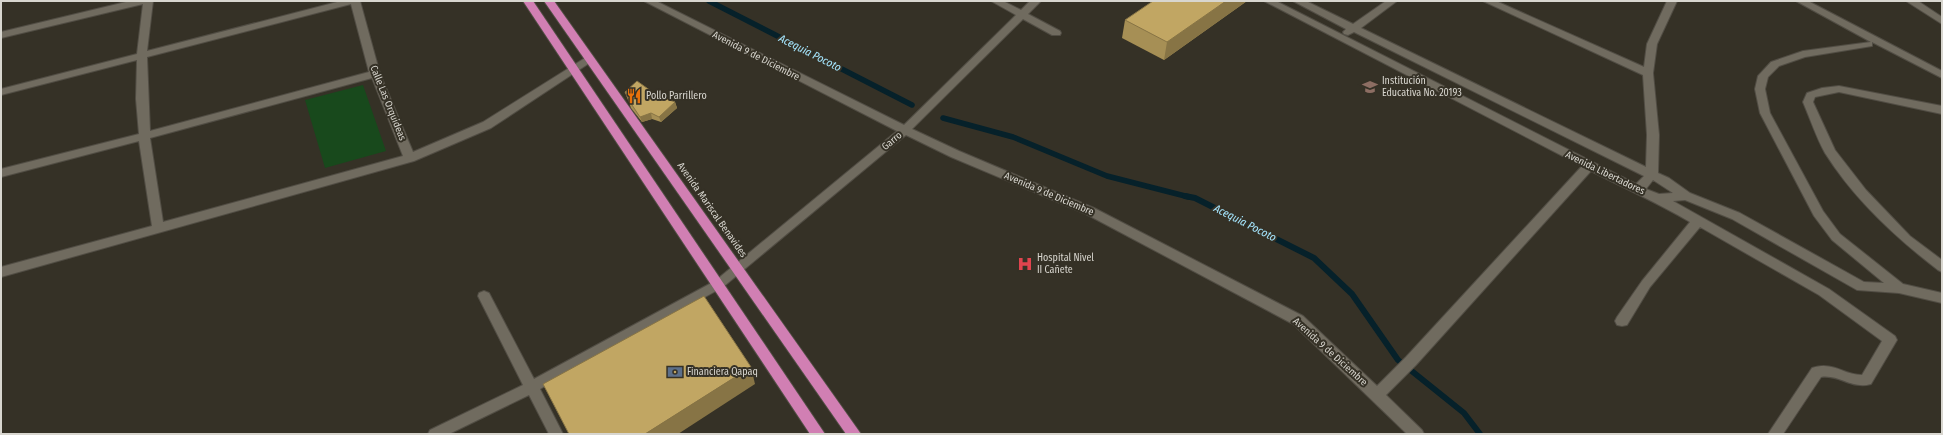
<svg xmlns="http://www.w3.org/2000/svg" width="1943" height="435" font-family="'Fira Sans Condensed',sans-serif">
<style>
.green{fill:#18491c}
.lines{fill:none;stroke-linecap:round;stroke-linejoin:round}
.stream-far1{stroke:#06212a;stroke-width:5.5}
.stream{stroke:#06212a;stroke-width:6}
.minor-casing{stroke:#514d44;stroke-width:2}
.highway-casing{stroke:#514d44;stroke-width:2}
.minor{fill:#706b5f;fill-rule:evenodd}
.highway{fill:#d17fb3;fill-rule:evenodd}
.wall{fill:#a68f55}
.shaded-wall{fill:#877445}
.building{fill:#c1a663;stroke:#877445}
.labels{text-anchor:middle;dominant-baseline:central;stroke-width:4;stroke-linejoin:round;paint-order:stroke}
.street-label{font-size:10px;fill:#d8d6cf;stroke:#353126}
.poi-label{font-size:10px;fill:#d8d6cf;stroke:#353126;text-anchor:start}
.water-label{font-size:11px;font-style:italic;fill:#a5e5fd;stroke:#353126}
</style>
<rect width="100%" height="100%" fill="#353126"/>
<polygon class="green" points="363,85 386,151 325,168 305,100"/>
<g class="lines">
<g class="stream-far1">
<polyline points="709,1 912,105"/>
<polyline points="943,118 1013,137 1107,176 1189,197"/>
</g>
<polyline class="stream" points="1185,196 1195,198 1314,258 1352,294 1398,360 1464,413 1480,434"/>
<g class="minor-casing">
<g id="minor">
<path d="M130,1H153L147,51L341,1H360L380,74L413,152L483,122L585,58H593L594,60L491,128L414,161L1,277V267L152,226L139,141L1,177V169L139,134L136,99L137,60L1,95V89L137,54L143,4L1,38V32ZM351,4L369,72L150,131L147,57ZM372,78L403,156L163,222L150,138Z"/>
<path d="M644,1H656L904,125L1016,15L991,1H1003L1021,10L1030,1H1041L1028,14L1060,31L1061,33L1060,35H1052L1023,19L912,129L959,151L1094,208L1303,316L1377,386L1406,357L1582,166L1264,1H1276L1636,184L1644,176L1354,32L1348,35L1344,34L1343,32L1346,29L1293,1H1306L1353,24L1386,1H1397L1361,28L1646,167L1647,135L1643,75L1483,1H1496L1644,67L1647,44L1667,1H1677L1657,44L1653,73L1659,135L1658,173L1669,178L1690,193L1740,213L1864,282L1884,283L1832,240L1814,216L1760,113L1755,89L1758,76L1771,62L1803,51L1871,42L1796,1H1808L1942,71V78L1872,42V46L1805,57L1779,66L1768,77L1765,89L1770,113L1823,211L1840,234L1903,284L1942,293V303L1899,293L1857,290L1732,219L1685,200L1673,201L1829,289L1895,336L1897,340L1871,384C1852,390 1839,374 1821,377L1783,434H1768L1812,368C1834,361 1843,375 1862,375L1882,341L1819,295L1700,227L1650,287L1627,325L1622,326L1617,325L1615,321L1617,317L1642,281L1690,222C1658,203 1624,188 1591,171L1416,365L1386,395L1422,430L1424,434H1407L1293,324L1086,214L951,157L906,135L723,287L540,389L563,434H549L529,395L449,434H428L430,430L523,385L478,296L479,293L484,291L489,293L534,379L715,281L897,131ZM1653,180L1673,193L1659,194L1646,189Z"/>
<polygon points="1906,1 1918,1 1942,17 1942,24"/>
<path d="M1839,86L1942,106V114L1839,92L1815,97L1813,102L1835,150L1866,190L1910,236L1942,260V272L1938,270C1895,237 1854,199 1825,153C1816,137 1810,118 1803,102L1807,93L1822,88Z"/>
</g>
</g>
<g class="highway-casing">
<g id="highway">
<polygon points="523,1 533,1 825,434 810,434"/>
<polygon points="544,1 554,1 861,434 846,434"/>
</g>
</g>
<use href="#minor" class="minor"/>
<use href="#highway" class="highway"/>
</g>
<g class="wall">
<polygon points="1247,1 1164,60 1122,38 1125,20"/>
<polygon points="625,92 658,96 675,102 677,108 661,122 652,119 642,122 631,108"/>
</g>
<g class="shaded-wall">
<polygon points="1226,1 1247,1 1164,60 1167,42"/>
<polygon points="675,102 677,108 661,122 659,117"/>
<polygon points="651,113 652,119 642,122 640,117"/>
<polygon points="751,367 755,384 678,434 645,434"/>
</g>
<g class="building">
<polygon points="1153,1 1226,1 1167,42 1125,20"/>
<polygon points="637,81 658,96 675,102 659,117 651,113 640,117 630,102 625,92"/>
<polygon points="704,296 751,367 645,434 569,434 543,384"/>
</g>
<defs>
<g id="school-bare" transform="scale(1.2)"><path d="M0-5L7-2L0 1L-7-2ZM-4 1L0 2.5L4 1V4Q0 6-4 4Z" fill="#8d6e63" stroke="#353126" stroke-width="2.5" paint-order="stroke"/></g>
<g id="restaurant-bare" transform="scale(1.2)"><path d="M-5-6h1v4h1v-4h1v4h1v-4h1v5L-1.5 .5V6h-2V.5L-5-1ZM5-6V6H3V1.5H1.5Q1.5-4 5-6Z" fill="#e8710a" stroke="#353126" stroke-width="2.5" paint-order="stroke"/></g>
<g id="hospital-bare" transform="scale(1.2)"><path d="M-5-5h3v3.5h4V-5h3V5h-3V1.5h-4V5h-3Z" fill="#e0444e" stroke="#353126" stroke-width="2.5" paint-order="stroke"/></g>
<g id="bank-bare" transform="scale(1.2)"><path d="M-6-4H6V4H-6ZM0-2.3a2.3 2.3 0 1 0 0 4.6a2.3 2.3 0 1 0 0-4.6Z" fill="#5c6f8a" stroke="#353126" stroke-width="2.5" paint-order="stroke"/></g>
</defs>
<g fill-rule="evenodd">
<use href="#school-bare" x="1370" y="87"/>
<use href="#restaurant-bare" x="634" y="96"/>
<use href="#hospital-bare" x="1025" y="264"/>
<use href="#bank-bare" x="675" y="372"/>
</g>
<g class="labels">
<g class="street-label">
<text transform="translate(756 56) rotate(27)">Avenida 9 de Diciembre</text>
<text transform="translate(388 103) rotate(68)">Calle Las Orquideas</text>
<text transform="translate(892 141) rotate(-40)">Garro</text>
<text transform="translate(1605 173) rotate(26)">Avenida Libertadores</text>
<text transform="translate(1049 194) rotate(23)">Avenida 9 de Diciembre</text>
<text transform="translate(712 210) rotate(55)">Avenida Mariscal Benavides</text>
<text transform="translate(1330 352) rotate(42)">Avenida 9 de Diciembre</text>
</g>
<g class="poi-label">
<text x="1382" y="81">Institución<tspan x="1382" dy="12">Educativa No. 20193</tspan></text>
<text x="646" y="96">Pollo Parrillero</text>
<text x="1037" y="258">Hospital Nivel<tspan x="1037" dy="12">II Cañete</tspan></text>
<text x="687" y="372">Financiera Qapaq</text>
</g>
<g class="water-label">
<text transform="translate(810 53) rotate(27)">Acequia Pocoto</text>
<text transform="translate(1245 223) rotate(27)">Acequia Pocoto</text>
</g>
</g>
<rect width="1943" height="435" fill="none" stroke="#d8d6cf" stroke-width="4"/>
</svg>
